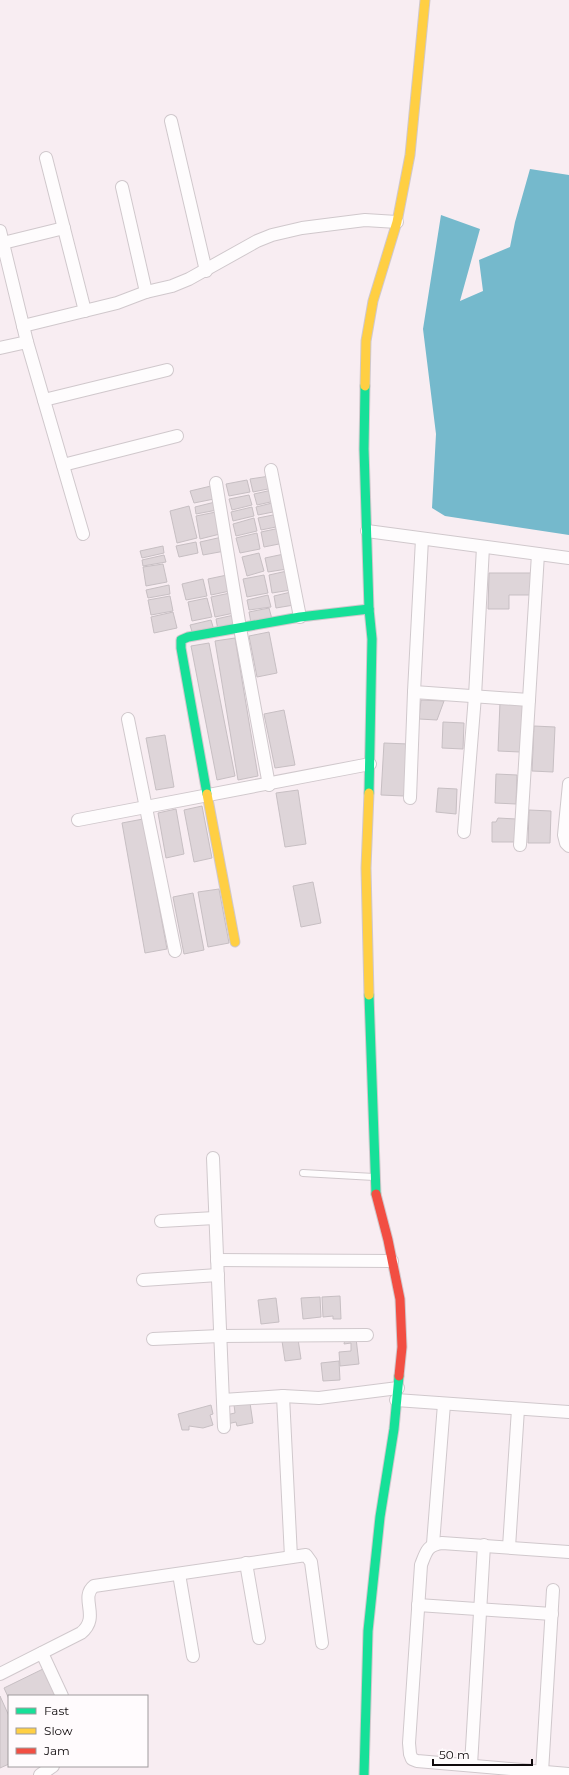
<svg xmlns="http://www.w3.org/2000/svg" width="569" height="1775" font-family="Montserrat,sans-serif">
<style>
.water{fill:#75b9cc}
.building{fill:#ded5d9;stroke:#c7bfc3}
.lines{fill:none;stroke-linecap:round;stroke-linejoin:round}
.lane-casing{stroke:#d0c8cc;stroke-width:8}
.street-casing{stroke:#d0c8cc;stroke-width:14}
.fast-casing{stroke:#d0c8cc;stroke-width:11}
.slow-casing{stroke:#d0c8cc;stroke-width:11}
.jam-casing{stroke:#d0c8cc;stroke-width:11}
.lane{stroke:#fefcfd;stroke-width:6}
.street{stroke:#fefcfd;stroke-width:12}
.fast{stroke:#16e098;stroke-width:9}
.slow{stroke:#ffcf43;stroke-width:9}
.jam{stroke:#f24e42;stroke-width:9}
</style>
<rect width="100%" height="100%" fill="#f8edf2"/>
<polygon class="water" points="530,169 569,175 569,535 445,516 432,508 436,434 423,329 441,215 480,229 460,301 483,291 479,260 510,247 515,222"/>
<g class="building">
<polygon points="270,476 273,488 253,492 250,479"/>
<polygon points="247,480 250,492 229,496 226,484"/>
<polygon points="211,486 214,499 194,503 190,491"/>
<polygon points="272,490 275,501 257,505 254,494"/>
<polygon points="249,495 252,505 232,510 229,499"/>
<polygon points="215,502 217,510 196,514 195,507"/>
<polygon points="276,502 278,511 258,515 256,507"/>
<polygon points="189,506 197,538 177,543 170,511"/>
<polygon points="252,507 254,516 233,521 231,512"/>
<polygon points="216,512 220,534 200,539 196,516"/>
<polygon points="278,514 281,526 261,530 258,518"/>
<polygon points="254,518 257,531 236,536 233,524"/>
<polygon points="280,528 284,543 264,547 261,532"/>
<polygon points="257,533 260,549 240,553 236,538"/>
<polygon points="222,537 225,551 203,555 200,542"/>
<polygon points="196,542 198,553 179,557 176,546"/>
<polygon points="163,546 164,553 142,558 140,551"/>
<polygon points="259,553 264,571 247,576 242,557"/>
<polygon points="284,554 287,569 268,572 265,558"/>
<polygon points="164,555 166,562 143,566 142,560"/>
<polygon points="163,564 167,582 146,586 143,567"/>
<polygon points="287,571 291,590 272,593 269,575"/>
<polygon points="489,573 533,573 532,595 509,595 509,609 488,609"/>
<polygon points="227,575 230,591 211,595 208,579"/>
<polygon points="264,575 268,593 247,597 243,579"/>
<polygon points="203,579 207,596 186,600 182,584"/>
<polygon points="169,585 170,594 148,598 146,590"/>
<polygon points="291,592 294,605 276,608 274,596"/>
<polygon points="230,593 234,613 215,617 211,597"/>
<polygon points="268,595 271,607 249,610 247,600"/>
<polygon points="170,596 173,611 151,615 148,600"/>
<polygon points="207,598 212,617 192,621 188,602"/>
<polygon points="269,608 272,619 251,623 249,612"/>
<polygon points="173,612 177,628 154,633 151,617"/>
<polygon points="234,615 237,626 218,630 216,619"/>
<polygon points="211,620 214,630 193,635 190,625"/>
<polygon points="269,632 277,673 257,677 249,636"/>
<polygon points="235,638 258,776 238,780 215,641"/>
<polygon points="209,643 235,776 217,780 191,646"/>
<polygon points="421,700 444,701 437,720 419,719"/>
<polygon points="500,702 523,703 520,752 498,751"/>
<polygon points="284,710 295,765 275,768 264,714"/>
<polygon points="443,722 464,723 463,749 442,748"/>
<polygon points="534,726 555,727 553,772 532,771"/>
<polygon points="165,735 174,787 156,790 146,738"/>
<polygon points="384,743 408,744 404,796 381,795"/>
<polygon points="496,774 517,775 516,804 495,803"/>
<polygon points="438,788 457,789 456,814 436,812"/>
<polygon points="298,790 306,844 285,847 276,793"/>
<polygon points="202,806 212,858 194,862 184,810"/>
<polygon points="176,809 184,854 166,858 158,813"/>
<polygon points="529,810 551,811 550,843 528,843"/>
<polygon points="498,818 516,819 515,842 492,842 492,822 496,822"/>
<polygon points="143,819 167,949 145,953 122,823"/>
<polygon points="313,882 321,923 301,927 293,886"/>
<polygon points="219,889 229,943 208,947 198,892"/>
<polygon points="193,893 204,950 184,954 173,897"/>
<polygon points="340,1296 341,1319 333,1319 333,1316 323,1317 322,1297"/>
<polygon points="320,1297 321,1317 303,1319 301,1298"/>
<polygon points="276,1298 279,1322 261,1324 258,1300"/>
<polygon points="356,1338 359,1364 340,1366 339,1352 351,1351 351,1343 344,1344 345,1339"/>
<polygon points="298,1339 301,1359 285,1361 282,1341"/>
<polygon points="339,1361 340,1380 323,1381 321,1363"/>
<polygon points="250,1403 253,1423 237,1426 236,1422 227,1424 226,1415 235,1413 234,1405"/>
<polygon points="211,1405 213,1414 210,1415 213,1425 203,1428 189,1426 189,1430 182,1430 178,1414"/>
<polygon points="45,1668 58,1696 9,1696 9,1699 4,1688"/>
<polygon points="0,1696 9,1716 9,1764 0,1768"/>
</g>
<g class="lines">
<g class="lane-casing">
<polyline id="lane" points="303,1173 374,1177"/>
</g>
<g class="street-casing">
<g id="street">
<polyline points="171,121 206,271"/>
<polyline points="46,158 85,311"/>
<polyline points="122,187 146,292"/>
<polyline points="0,231 27,342 83,534"/>
<polyline points="3,243 64,228"/>
<polyline points="23,326 117,303 146,292 172,286 189,279 257,241 272,235 302,228 365,220 397,222"/>
<polyline points="0,348 27,342"/>
<polyline points="44,400 167,370"/>
<polyline points="63,465 177,436"/>
<polyline points="271,470 300,617"/>
<polyline points="216,483 240,628 269,785"/>
<polyline points="367,531 569,558"/>
<polyline points="414,692 529,700"/>
<polyline points="128,719 175,951"/>
<polyline points="569,784 564,835 566,843 569,846"/>
<polyline points="410,798 414,692 422,539"/>
<polyline points="78,820 370,764"/>
<polyline points="464,832 475,696 483,547"/>
<polyline points="520,845 538,554"/>
<polyline points="213,1158 224,1427"/>
<polyline points="161,1221 215,1218"/>
<polyline points="217,1260 392,1261"/>
<polyline points="143,1280 218,1275"/>
<polyline points="153,1339 220,1336 367,1335"/>
<polyline points="283,1396 291,1557"/>
<polyline points="223,1400 283,1396 319,1398 398,1388"/>
<polyline points="396,1400 569,1412"/>
<polyline points="433,1544 444,1404"/>
<polyline points="509,1547 518,1409"/>
<path d="M569,1552L442,1543C427,1545 426,1552 421,1565L409,1743L410,1754L412,1759L417,1761L569,1774"/>
<polyline points="246,1563 259,1638"/>
<polyline points="179,1574 193,1656"/>
<polyline points="418,1605 552,1614"/>
<polyline points="42,1653 62,1696"/>
<path d="M0,1674L81,1633C101,1617 79,1598 94,1586L306,1555L311,1562L322,1643"/>
<polyline points="471,1765 484,1545"/>
<polyline points="542,1772 553,1590"/>
<polyline points="40,1775 53,1766"/>
</g>
</g>
<g class="fast-casing">
<g id="fast">
<polyline points="365,386 364,449 369,609 372,639 369,793"/>
<polyline points="207,794 181,648 181,640 188,637 300,617 369,609"/>
<polyline points="369,995 376,1194"/>
<polyline points="364,1775 368,1631 380,1517 394,1429 399,1376"/>
</g>
</g>
<g class="slow-casing">
<g id="slow">
<polyline points="365,386 366,341 373,301 397,222 410,155 425,0"/>
<polyline points="369,793 366,868 369,995"/>
<polyline points="207,794 235,942"/>
</g>
</g>
<g class="jam-casing">
<polyline id="jam" points="376,1194 388,1240 400,1299 402,1347 399,1376"/>
</g>
<use href="#lane" class="lane"/>
<use href="#street" class="street"/>
<use href="#fast" class="fast"/>
<use href="#slow" class="slow"/>
<use href="#jam" class="jam"/>
</g>
<rect x="8" y="1695" width="140" height="72" fill="#fffbfd" stroke="#9f9b9d"/>
<rect x="16" y="1708" width="20" height="6" fill="#16e098" stroke="#9f9b9d"/>
<text x="44" y="1715" font-size="12" fill="#0f0a0c">Fast</text>
<rect x="16" y="1728" width="20" height="6" fill="#ffcf43" stroke="#9f9b9d"/>
<text x="44" y="1735" font-size="12" fill="#0f0a0c">Slow</text>
<rect x="16" y="1748" width="20" height="6" fill="#f24e42" stroke="#9f9b9d"/>
<text x="44" y="1755" font-size="12" fill="#0f0a0c">Jam</text>
<path d="M433 1759v6h99v-6" fill="none" stroke="#0f0a0c" stroke-width="2"/>
<text x="439" y="1759" font-size="12" fill="#0f0a0c" stroke="#fffbfd" stroke-width="3" paint-order="stroke">50 m</text>
</svg>
